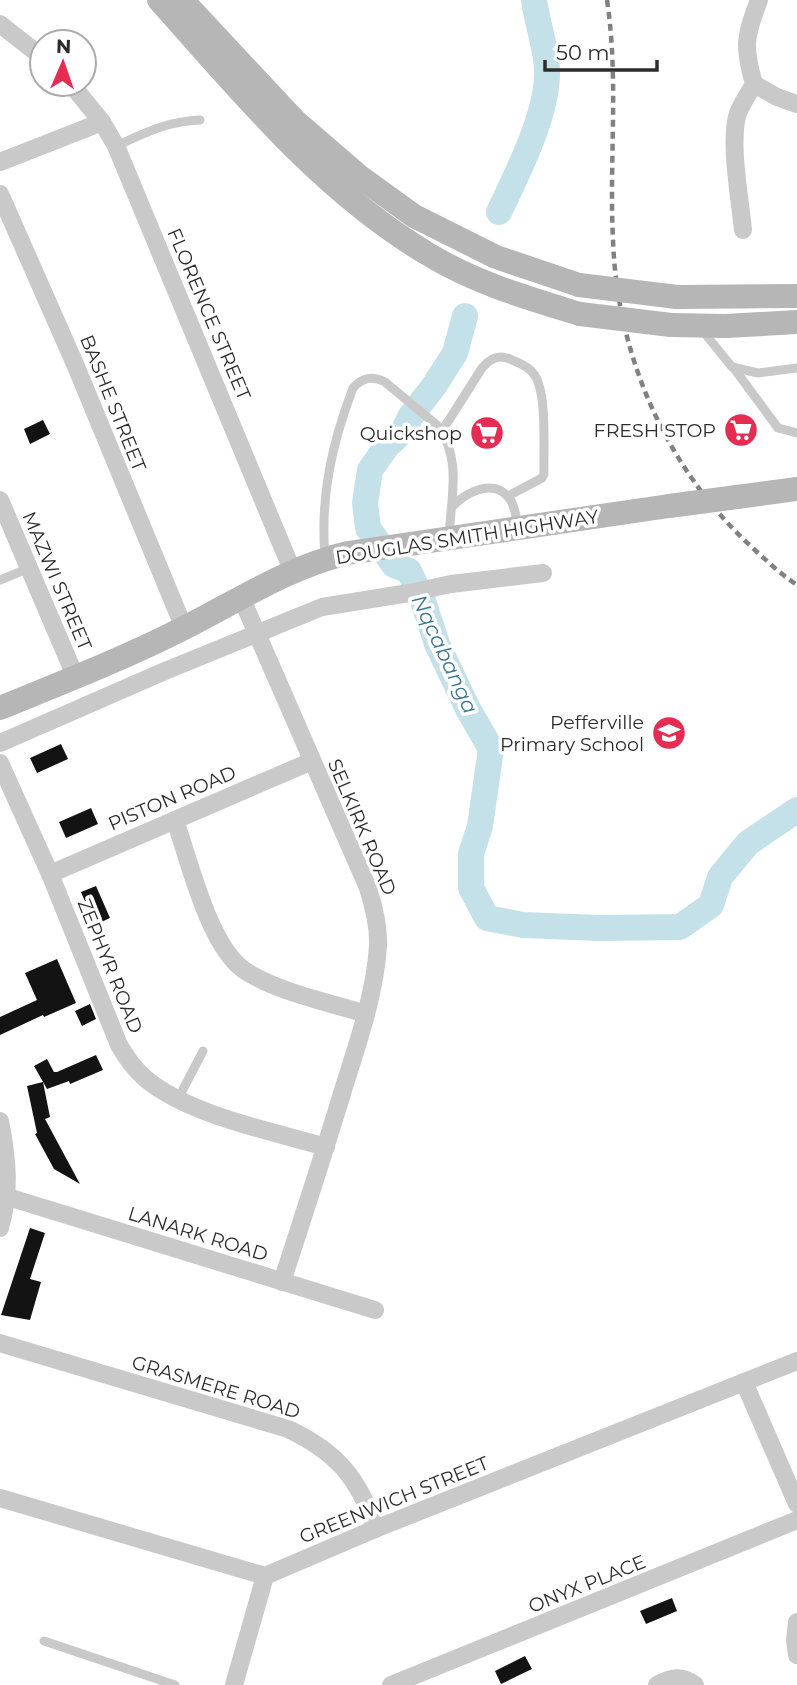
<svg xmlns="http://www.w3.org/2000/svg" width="797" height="1685" font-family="Montserrat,sans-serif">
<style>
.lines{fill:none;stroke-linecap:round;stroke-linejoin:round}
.river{stroke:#c4e1ea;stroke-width:26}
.building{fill:#131313}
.lane{stroke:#c9c9c9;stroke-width:9}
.street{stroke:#c9c9c9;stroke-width:18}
.secondary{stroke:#b6b6b6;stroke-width:24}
.rail{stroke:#818181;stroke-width:4.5;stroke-dasharray:7 5;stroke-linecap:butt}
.secondary-bridge{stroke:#b6b6b6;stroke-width:24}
.labels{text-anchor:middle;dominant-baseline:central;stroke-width:7;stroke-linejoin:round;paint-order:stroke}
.street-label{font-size:19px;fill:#2c2c2c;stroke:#fff}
.poi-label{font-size:19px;fill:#2c2c2c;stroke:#fff;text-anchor:end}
.water-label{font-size:21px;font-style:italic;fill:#3b788d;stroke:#fff}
</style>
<rect width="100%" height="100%" fill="#fff"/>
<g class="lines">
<g class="river">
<path d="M499,212C517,174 549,112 547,69C546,46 537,23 534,0"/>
<polyline points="465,316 455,353 434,386 410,417 404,430 387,446 370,470 365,503 368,528 394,565 409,571 423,601 437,644 468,709 491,749 480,826 471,854 471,888 487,918 523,925 599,928 680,927 711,905 720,877 748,843 797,810"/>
</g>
</g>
<g class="building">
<polygon points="43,420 50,434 30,444 24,429"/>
<polygon points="61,744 68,759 37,773 30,758"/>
<polygon points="91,808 98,824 66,838 59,822"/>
<polygon points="96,886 110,918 95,925 81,892"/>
<polygon points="57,959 76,1003 44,1017 43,1015 0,1035 0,1017 37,1000 25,973"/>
<polygon points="90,1004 96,1019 82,1026 75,1011"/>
<polygon points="96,1055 103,1070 70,1084 69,1081 47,1089 34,1066 47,1059 54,1072 57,1072"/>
<polygon points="43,1082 50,1117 45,1119 80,1184 54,1169 35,1134 37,1133 27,1086"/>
<polygon points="30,1228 45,1233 30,1279 41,1282 30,1320 1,1315"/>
<polygon points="672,1598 677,1611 646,1624 640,1611"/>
<polygon points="525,1656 532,1669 501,1684 495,1671"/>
</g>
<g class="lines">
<g class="lane">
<path d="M116,146C145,133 168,121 200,120"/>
<polyline points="702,330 732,367 758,373 797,368"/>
<polyline points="733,367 778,428 797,433"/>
<path d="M442,431L482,368C490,359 498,354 510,359C518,363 527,365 533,373C548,390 543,450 544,474L542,478L508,496"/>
<path d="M454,505C467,492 494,478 509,498C515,505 516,517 518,526"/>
<path d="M325,556C320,497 332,443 353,388C363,377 372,376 385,382L438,426C462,459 451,498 449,536"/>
<polyline points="0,580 29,568"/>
<polyline points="178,1099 203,1051"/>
<polyline points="44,1641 175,1685"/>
</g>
<g class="street">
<polyline points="0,24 42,57"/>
<polyline points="71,84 102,122 116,146 292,570"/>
<polyline points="754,84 777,97 797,104"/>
<polyline points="0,162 102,122"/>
<polyline points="0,194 75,364 184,628"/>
<path d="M743,230C740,199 729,141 738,113C742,103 749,93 754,84C743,46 745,37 759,0"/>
<polyline points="0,500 76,678"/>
<path d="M241,597L368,888C374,907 379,926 378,946C375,994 358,1042 344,1087C324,1153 303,1217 282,1282"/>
<polyline points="0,743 165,671 322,607 409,593 451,584 543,573"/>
<path d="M0,763L50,874L119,1045C127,1058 134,1069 146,1079C189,1115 271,1131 326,1147"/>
<path d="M175,820C189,860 209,946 244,970C277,992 328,1002 366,1014"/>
<polyline points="50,874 312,761"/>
<path d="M0,1121C7,1157 11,1191 0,1228"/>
<polyline points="8,1197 375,1310"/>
<path d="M0,1343L288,1429C335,1451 360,1478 375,1529"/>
<polyline points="744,1382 797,1504"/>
<polyline points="0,1498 265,1576 375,1529 797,1361"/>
<polyline points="797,1622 795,1640 797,1655"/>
<polyline points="234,1685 265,1576"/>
<polyline points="391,1685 797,1520"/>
<path d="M657,1685C671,1677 682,1675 695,1685"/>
</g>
<g class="secondary">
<path d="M159,0C241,91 321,191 428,254C475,283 528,298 580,314"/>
<polyline points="182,0 294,120 360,177 414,216 496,257 579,285"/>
<polyline points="677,297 797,296"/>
<polyline points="671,325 726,326 797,322"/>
<polyline points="737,497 797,489"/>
<path d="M0,708C61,683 123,659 182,629C238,601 286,568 348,553L669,506"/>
</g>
<path class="rail" d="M607,0C619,80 609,160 613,240C617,358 668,472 756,551C769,563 782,575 797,585"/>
<g class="secondary-bridge">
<polyline points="579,285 677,297"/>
<polyline points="580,314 671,325"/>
<polyline points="669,506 737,497"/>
</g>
</g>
<defs>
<g id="supermarket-disc" transform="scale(1.75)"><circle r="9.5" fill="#e52c52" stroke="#fff"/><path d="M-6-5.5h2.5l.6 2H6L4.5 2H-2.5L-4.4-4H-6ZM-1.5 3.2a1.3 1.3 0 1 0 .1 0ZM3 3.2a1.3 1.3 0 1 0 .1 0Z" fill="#fff"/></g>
<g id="school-disc" transform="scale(1.75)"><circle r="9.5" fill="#e52c52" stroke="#fff"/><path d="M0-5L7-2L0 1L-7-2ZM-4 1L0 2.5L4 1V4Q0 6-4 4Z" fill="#fff"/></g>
</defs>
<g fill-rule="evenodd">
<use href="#supermarket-disc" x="741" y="430"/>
<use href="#supermarket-disc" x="487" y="433"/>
<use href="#school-disc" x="669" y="733"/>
</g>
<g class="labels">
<g class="street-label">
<text transform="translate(209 314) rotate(67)">FLORENCE STREET</text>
<text transform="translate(113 403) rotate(68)">BASHE STREET</text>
<text transform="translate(467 537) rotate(-9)">DOUGLAS SMITH HIGHWAY</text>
<text transform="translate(57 581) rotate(67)">MAZWI STREET</text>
<text transform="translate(172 798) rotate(-23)">PISTON ROAD</text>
<text transform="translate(362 827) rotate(67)">SELKIRK ROAD</text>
<text transform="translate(110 966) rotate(68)">ZEPHYR ROAD</text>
<text transform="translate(198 1234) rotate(17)">LANARK ROAD</text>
<text transform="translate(216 1387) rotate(17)">GRASMERE ROAD</text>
<text transform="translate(394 1500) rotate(-22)">GREENWICH STREET</text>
<text transform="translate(587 1584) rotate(-22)">ONYX PLACE</text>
</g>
<g class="poi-label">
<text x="716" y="430">FRESH STOP</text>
<text x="462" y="433">Quickshop</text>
<text x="644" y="722">Pefferville<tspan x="644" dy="22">Primary School</tspan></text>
</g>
<g class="water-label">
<text transform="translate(445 654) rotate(65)">Nqcabanga</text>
</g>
</g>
<g transform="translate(63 63) rotate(2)"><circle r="33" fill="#ffffff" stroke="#ababab" stroke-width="2"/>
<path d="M0-5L12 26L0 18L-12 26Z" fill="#e52c52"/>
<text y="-10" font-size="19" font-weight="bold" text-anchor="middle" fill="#2c2c2c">N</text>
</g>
<path d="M545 60v10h112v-10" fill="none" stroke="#2c2c2c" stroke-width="3.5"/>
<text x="556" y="60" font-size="21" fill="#2c2c2c" stroke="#ffffff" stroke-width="5" paint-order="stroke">50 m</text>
</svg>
